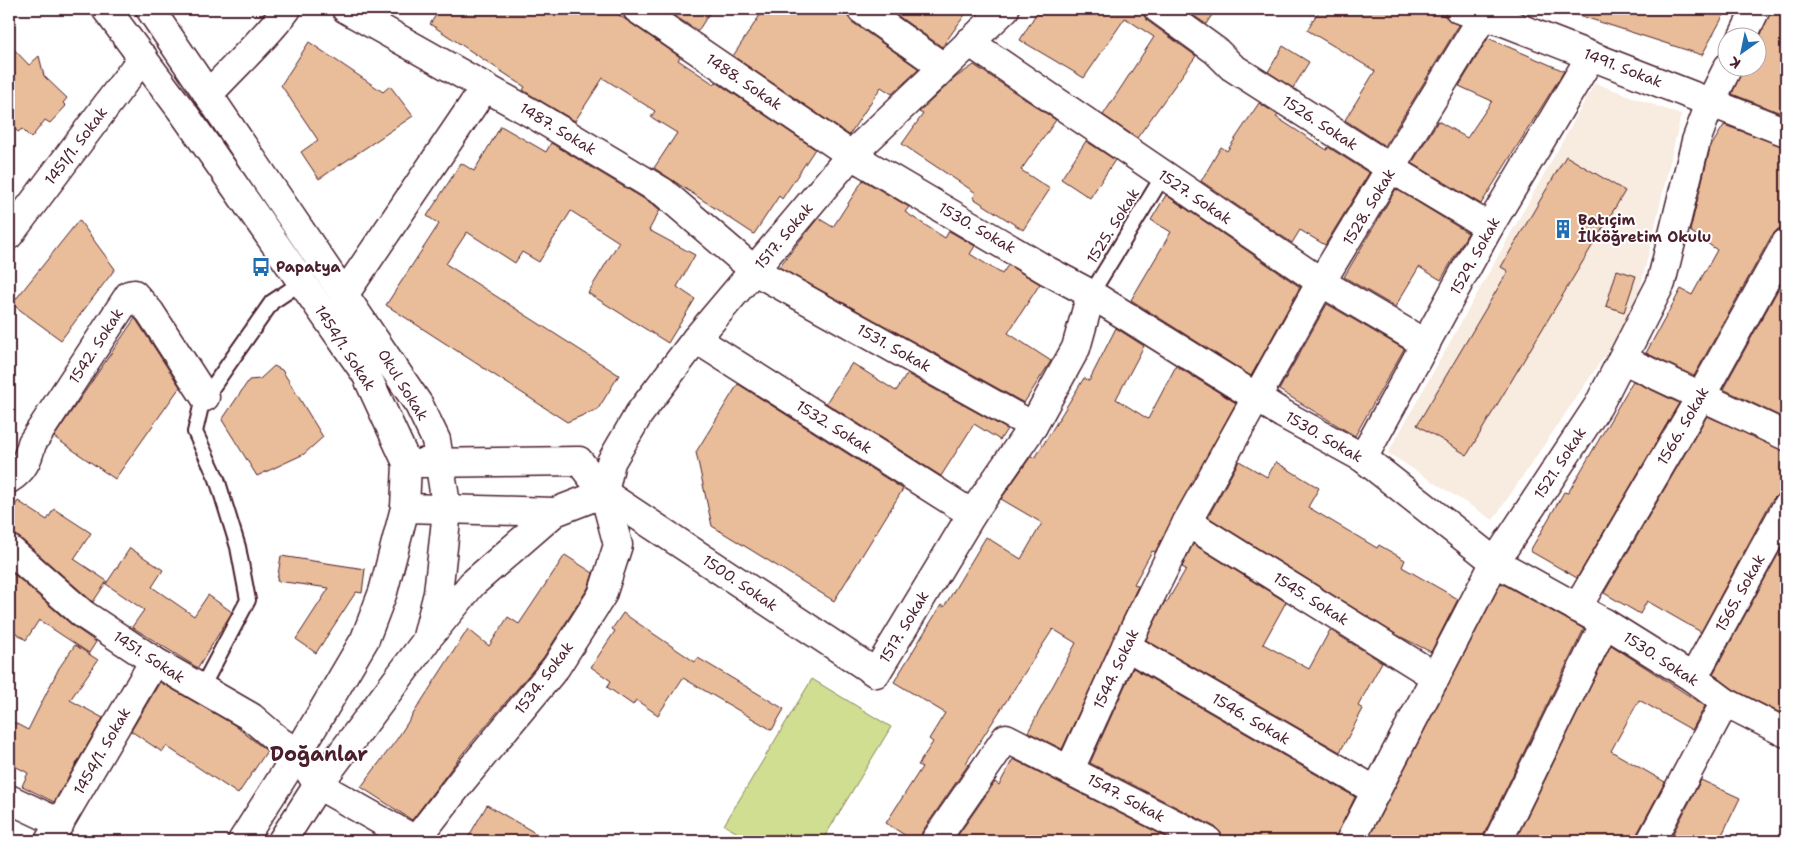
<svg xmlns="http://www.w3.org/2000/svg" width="1795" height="850" font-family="'Shantell Sans',sans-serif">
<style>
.built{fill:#f8ebe0}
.green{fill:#d0de91;stroke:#8d7e5e}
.building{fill:#e9bd99;stroke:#4a1f2b}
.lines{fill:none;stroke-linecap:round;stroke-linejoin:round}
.service-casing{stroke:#4a1f2b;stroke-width:18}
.minor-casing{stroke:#4a1f2b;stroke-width:31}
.tertiary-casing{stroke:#4a1f2b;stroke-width:31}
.secondary-casing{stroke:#4a1f2b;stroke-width:31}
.service{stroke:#fff;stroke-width:14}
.minor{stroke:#fff;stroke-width:28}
.tertiary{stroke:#fff;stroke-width:28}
.secondary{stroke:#fff;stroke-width:28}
.labels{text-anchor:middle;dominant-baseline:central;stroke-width:4;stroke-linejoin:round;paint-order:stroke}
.street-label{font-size:15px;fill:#4a1f2b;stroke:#fff}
.poi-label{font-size:15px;font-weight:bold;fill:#4a1f2b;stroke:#fff;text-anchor:start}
.district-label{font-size:20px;font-weight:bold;fill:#4a1f2b;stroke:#fff}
</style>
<rect width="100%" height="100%" fill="#fff"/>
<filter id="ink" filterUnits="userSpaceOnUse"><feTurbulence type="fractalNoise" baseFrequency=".02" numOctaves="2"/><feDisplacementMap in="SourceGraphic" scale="10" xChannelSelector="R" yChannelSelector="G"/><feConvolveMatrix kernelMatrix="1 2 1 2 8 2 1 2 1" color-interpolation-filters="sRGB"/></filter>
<g filter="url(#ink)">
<polygon class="built" points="1595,83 1681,115 1635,311 1493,520 1388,453"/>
<polygon class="green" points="812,679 891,727 822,841 751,841 724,825"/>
<g class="building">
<polygon points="440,9 610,9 680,57 678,60 714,84 716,82 815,149 782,199 779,196 754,234 654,168 677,133 651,117 655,111 603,78 575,121 534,97 523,90 525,87 430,24"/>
<polygon points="664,9 712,9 698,31"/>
<polygon points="764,9 838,9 846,14 852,22 919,69 892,94 881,87 849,135 733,56"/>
<polygon points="892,9 969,9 942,47 891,11"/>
<polygon points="1039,9 1143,9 1144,16 1149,22 1196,56 1137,138 1103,115 1154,37 1125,18 1084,78 1020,40"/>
<polygon points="1184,9 1216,9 1206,24"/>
<polygon points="1320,9 1433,9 1459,25 1385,146 1345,120 1375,71 1307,30"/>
<polygon points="1572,9 1727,9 1702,55 1572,13"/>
<polygon points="1771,9 1786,9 1786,115 1732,94 1743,68 1758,68 1758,42"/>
<polygon points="1488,38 1564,71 1481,204 1412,163 1438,121 1467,138 1492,101 1459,86"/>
<polygon points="309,42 383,92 390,86 413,116 319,179 301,152 318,140 281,85"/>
<polygon points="9,44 29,65 39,56 44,76 67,98 63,103 66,106 50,123 45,120 31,138 22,129 18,132 9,123"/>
<polygon points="1283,46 1309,62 1293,88 1268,72"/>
<polygon points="974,65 1056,120 1021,170 1050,189 1023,230 973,198 976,193 902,144 923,114 919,112 956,77"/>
<polygon points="1259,103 1278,115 1276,117 1327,150 1328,147 1369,173 1325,245 1300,230 1292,243 1201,181 1221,147 1227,151"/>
<polygon points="1724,125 1786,147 1786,227 1778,229 1772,235 1694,376 1646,353 1681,289 1692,295 1717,250 1690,231 1710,148"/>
<polygon points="501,126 546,152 551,143 654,205 660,210 649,230 695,255 677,287 695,299 668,343 588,293 619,242 571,211 539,262 522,252 515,263 467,232 446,264 619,375 598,409 567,422 386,305 439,224 427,216 461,163 474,171"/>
<polygon points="1086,141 1115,160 1090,198 1061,179"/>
<polygon points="1566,156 1625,191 1467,455 1417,425 1508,271 1501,267"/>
<polygon points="863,180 909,207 905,212 945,238 949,231 975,246 970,254 1002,274 1008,265 1040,284 1008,333 1051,361 1024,403 779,267 818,218 833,227"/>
<polygon points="1396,189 1468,233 1441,280 1419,267 1395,307 1344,277"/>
<polygon points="1166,195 1300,287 1251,376 1131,300 1171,232 1151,220"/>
<polygon points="79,220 115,269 61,340 12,304"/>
<polygon points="1617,270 1636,276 1624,312 1606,306"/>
<polygon points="1786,275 1786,419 1723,389"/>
<polygon points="1327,304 1404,349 1355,436 1279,390"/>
<polygon points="135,318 180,387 115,479 54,437"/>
<polygon points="1116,328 1144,346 1116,399 1148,419 1176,366 1236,403 1155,552 1152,551 1134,584 1138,586 1062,749 1028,732 1076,643 1053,629 966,763 968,765 922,832 920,841 914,841 886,823 922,767 918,765 933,742 929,739 945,713 894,682 941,605 944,607 986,537 1021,559 1042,523 1001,499 1031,456 1035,458 1084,378 1089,381"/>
<polygon points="852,363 896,391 907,374 1007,429 1000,440 974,424 941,476 826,403"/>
<polygon points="274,366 282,370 323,437 304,454 257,476 222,420 249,380 260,379"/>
<polygon points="1633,381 1679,403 1577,578 1530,551 1564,492 1568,493"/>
<polygon points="738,384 903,489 834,601 712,526 696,452"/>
<polygon points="1707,416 1786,451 1786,492 1778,494 1772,500 1701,632 1647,601 1640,614 1604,593"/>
<polygon points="1239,461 1267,477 1276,462 1319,488 1308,507 1377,548 1379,545 1405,560 1402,567 1458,599 1431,652 1397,635 1208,517"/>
<polygon points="18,501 47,520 54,509 91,533 74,559 107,581 93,602 19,537 9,534 9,514"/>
<polygon points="1786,540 1786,716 1733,689 1713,674"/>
<polygon points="1193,544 1286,602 1263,644 1309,669 1330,630 1382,662 1358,706 1363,709 1340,752 1146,640 1165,601 1167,602 1186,569 1182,567"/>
<polygon points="130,548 163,570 152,587 194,616 208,595 232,612 198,668 132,627 144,610 106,584"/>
<polygon points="565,555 593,573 588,588 543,658 463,753 412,820 361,787 397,739 468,629 489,646 508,617 519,624"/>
<polygon points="281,556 365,569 362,593 356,592 316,653 296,639 329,588 277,581"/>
<polygon points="9,570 73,626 96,642 89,653 39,620 26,640 9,628"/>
<polygon points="1501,583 1584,629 1484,834 1482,841 1367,841"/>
<polygon points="623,613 695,662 698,658 784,709 772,730 683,678 658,715 636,700 633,705 607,687 611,681 591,667 615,631 612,629"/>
<polygon points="75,645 98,660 70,700 103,718 54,802 22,786 28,773 9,763 9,720 28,730 59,668"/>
<polygon points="1611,645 1705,706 1692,730 1639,700 1611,751 1665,782 1637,834 1635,841 1515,841"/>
<polygon points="1133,668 1355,797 1334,841 1223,841 1221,833 1215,827 1090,763"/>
<polygon points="160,682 233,724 267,751 238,794 166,746 162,752 131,731"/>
<polygon points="1013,759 1174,841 961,841 956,838 995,782 999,785"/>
<polygon points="1701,780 1740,798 1719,841 1669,841"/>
<polygon points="487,805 549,841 466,841"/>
</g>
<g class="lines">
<g class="service-casing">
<g id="service">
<polyline points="1091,294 1163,176"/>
<polyline points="201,689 248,600 238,547 217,479 195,432 202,402 272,302 302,282"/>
</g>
</g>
<g class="minor-casing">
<g id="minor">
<polyline points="346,9 533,114 663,192 755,271 1033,426"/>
<polyline points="637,9 851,155 1048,271 1091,294 1283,414 1363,458 1495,562 1605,623 1693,678 1725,702 1786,733"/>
<polyline points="861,9 943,67"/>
<polyline points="1158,9 1216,51 1232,67 1392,169 1489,227"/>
<polyline points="1459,9 1504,22 1786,132"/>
<polyline points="1742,38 1756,9"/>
<polyline points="969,42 1321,282 1426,344"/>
<path d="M208,95C234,66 264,40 287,9"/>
<polyline points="9,235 143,57"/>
<polyline points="344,295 485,87"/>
<polyline points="696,339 972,514"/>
<polyline points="1622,359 1786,436"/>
<polyline points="1363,458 1489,227 1591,56"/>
<path d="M9,479C23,471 28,459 32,443L129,295L134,294L150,312L205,397"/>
<polyline points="604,493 876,673 972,514 1033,426 1076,348 1091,294"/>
<polyline points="1187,522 1436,677"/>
<polyline points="9,549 83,614 154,661 251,717 279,741 298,753"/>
<polyline points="1577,608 1701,396 1786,243"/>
<polyline points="1126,646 1376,791"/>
<polyline points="1693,678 1786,508"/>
<polyline points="1070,769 1126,646 1187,522 1321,282 1482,18"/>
<polyline points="9,799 60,823"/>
<polyline points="416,840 464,778 556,667 602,595 618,545 604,493 611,462 639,414 696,339 851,155 1005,9"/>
<polyline points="49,841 154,661"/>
<polyline points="935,841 1006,738 1208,841"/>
<polyline points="1350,841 1495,562 1598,406 1661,283 1696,141 1711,101 1728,67"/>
<polyline points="1498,841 1605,623"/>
<polyline points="1651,841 1725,702"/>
</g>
</g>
<g class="tertiary-casing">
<polyline id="tertiary" points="298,753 318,785 417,841"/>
</g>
<g class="secondary-casing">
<g id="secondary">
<polyline points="106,9 185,115 366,374 407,463 405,508 383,592 365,639 298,753 242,841"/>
<polyline points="150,9 419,405 436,440 447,511 438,593 426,641 318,785 282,841"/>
<polyline points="422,463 579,461 604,493 555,512 472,584 431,634"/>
<polyline points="405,508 555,512"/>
</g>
</g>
<use href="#service" class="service"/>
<use href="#minor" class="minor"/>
<use href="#tertiary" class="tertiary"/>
<use href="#secondary" class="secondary"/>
</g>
</g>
<defs>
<g id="building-bare" transform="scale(1.5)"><path d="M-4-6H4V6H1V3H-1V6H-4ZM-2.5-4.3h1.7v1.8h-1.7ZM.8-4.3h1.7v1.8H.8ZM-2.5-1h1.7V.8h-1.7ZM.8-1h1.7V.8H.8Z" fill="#1f6fb2" stroke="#fff" stroke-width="2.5" paint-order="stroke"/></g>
<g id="bus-bare" transform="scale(1.5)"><path d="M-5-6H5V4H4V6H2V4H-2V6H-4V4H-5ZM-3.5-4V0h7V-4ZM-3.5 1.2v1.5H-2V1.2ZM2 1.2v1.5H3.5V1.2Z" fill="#1f6fb2" stroke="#fff" stroke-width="2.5" paint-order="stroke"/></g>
</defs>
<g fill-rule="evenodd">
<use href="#building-bare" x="1563" y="229"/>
<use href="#bus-bare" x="261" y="267"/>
</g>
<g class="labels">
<g class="street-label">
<text transform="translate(1623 68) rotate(21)">1491. Sokak</text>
<text transform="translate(744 82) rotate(34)">1488. Sokak</text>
<text transform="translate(1320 123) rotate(33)">1526. Sokak</text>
<text transform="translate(558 129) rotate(31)">1487. Sokak</text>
<text transform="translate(76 146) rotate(-53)">1451/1. Sokak</text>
<text transform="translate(1195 197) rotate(34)">1527. Sokak</text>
<text transform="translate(1369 207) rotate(-59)">1528. Sokak</text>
<text transform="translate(1113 226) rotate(-58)">1525. Sokak</text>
<text transform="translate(977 228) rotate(30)">1530. Sokak</text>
<text transform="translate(784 236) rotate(-50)">1517. Sokak</text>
<text transform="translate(1475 256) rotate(-61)">1529. Sokak</text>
<text transform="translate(96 346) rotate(-57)">1542. Sokak</text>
<text transform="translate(345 348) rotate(57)">1454/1. Sokak</text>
<text transform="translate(894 348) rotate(29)">1531. Sokak</text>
<text transform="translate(403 385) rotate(58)">Okul Sokak</text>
<text transform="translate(1683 426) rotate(-60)">1566. Sokak</text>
<text transform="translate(834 427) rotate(32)">1532. Sokak</text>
<text transform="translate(1324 437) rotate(30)">1530. Sokak</text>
<text transform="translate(1560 463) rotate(-57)">1521. Sokak</text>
<text transform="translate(740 583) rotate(34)">1500. Sokak</text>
<text transform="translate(1740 593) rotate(-61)">1565. Sokak</text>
<text transform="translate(1311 599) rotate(32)">1545. Sokak</text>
<text transform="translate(904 627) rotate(-59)">1517. Sokak</text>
<text transform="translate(149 657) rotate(33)">1451. Sokak</text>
<text transform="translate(1661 659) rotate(33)">1530. Sokak</text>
<text transform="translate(1116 669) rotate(-65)">1544. Sokak</text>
<text transform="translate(544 678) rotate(-53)">1534. Sokak</text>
<text transform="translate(1251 719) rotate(30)">1546. Sokak</text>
<text transform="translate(102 751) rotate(-60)">1454/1. Sokak</text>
<text transform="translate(1126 798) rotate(28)">1547. Sokak</text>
</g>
<g class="poi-label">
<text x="1578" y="220">Batıçim<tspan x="1578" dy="17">İlköğretim Okulu</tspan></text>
<text x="276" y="267">Papatya</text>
</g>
<g class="district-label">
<text x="319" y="754">Doğanlar</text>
</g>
</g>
<rect width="1795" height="850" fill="none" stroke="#fff" stroke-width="30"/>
<rect x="15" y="15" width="1765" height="820" fill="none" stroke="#4a1f2b" stroke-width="2" filter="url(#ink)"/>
<g transform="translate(1742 52) rotate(213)"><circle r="24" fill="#ffffff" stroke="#b7a5aa"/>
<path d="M0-4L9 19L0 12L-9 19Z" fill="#1f6fb2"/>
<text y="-8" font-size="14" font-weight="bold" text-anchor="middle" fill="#4a1f2b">K</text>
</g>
</svg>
